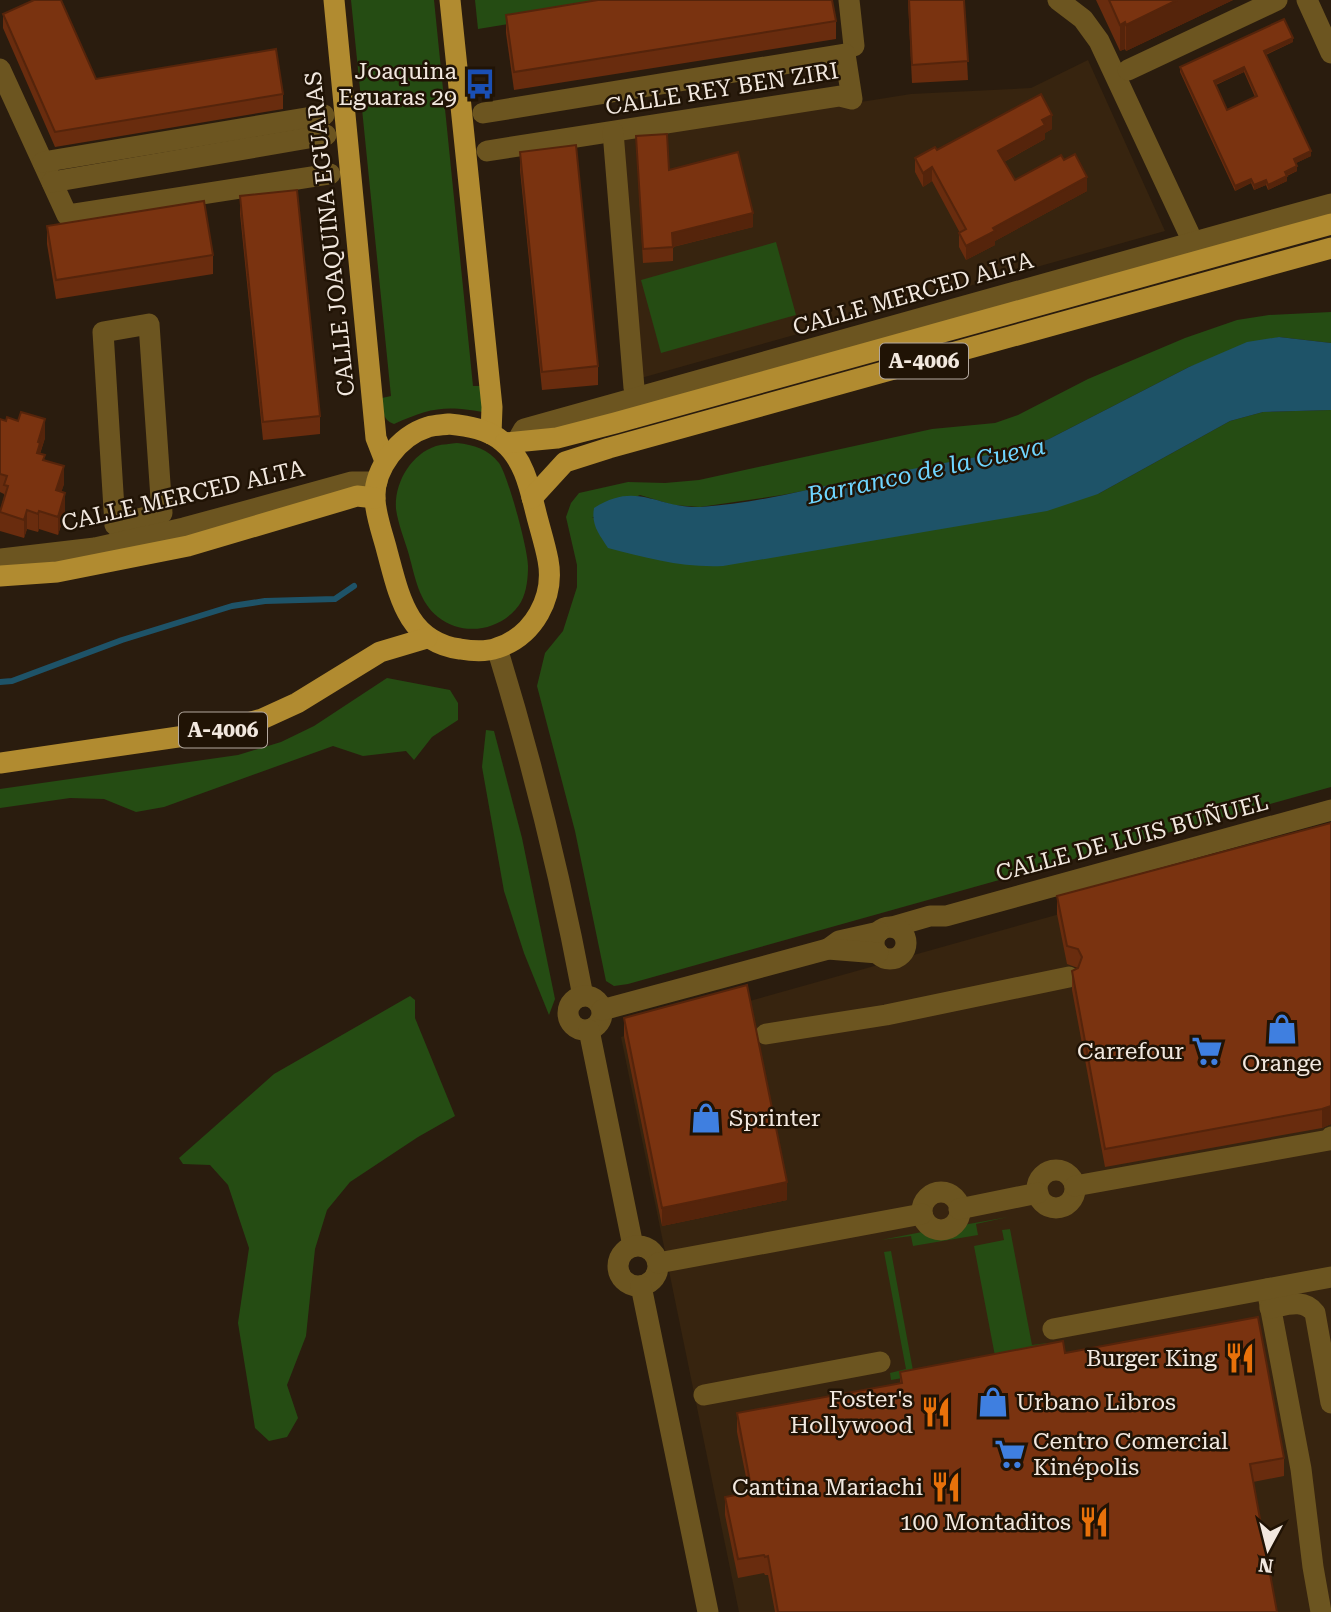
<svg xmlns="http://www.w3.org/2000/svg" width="1331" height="1612" font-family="'Roboto Serif',serif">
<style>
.built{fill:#37240f}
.green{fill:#254c13}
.water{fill:#1e5368}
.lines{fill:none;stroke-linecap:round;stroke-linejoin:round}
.stream{stroke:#1e5368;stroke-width:6}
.minor{stroke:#6c5520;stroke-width:21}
.major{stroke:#b18b30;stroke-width:21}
.wall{fill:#692c0e;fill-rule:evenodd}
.shaded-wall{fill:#55240b}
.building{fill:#7a3310;stroke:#55240b;stroke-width:2;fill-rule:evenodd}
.labels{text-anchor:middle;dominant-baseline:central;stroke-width:5;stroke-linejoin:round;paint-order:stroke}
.shield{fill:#201305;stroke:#b3a89e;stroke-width:2}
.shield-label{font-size:21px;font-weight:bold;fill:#f2e8df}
.poi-label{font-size:23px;fill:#f2e8df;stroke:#201305;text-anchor:end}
.street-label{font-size:23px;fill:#f2e8df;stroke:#201305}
.water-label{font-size:24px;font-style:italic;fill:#6fd5ff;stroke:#201305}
</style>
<rect width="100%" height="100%" fill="#2a1c0e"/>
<g class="built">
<polygon points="1088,60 1165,231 641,378 621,140 911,94 1031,88"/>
<polygon points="1331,838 1331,1612 739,1612 621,1037"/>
</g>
<g class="green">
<path d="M351,0H434L473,386H480L483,412C445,405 429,408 394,424C381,419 383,409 382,398L391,396Z"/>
<polygon points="475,0 659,0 478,29"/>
<polygon points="776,242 796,315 661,353 641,280"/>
<polygon points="1331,312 1331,343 1279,337 1189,367 1049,439 1022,449 782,495 700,507 673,505 640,495 592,518 1098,494 1230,421 1263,412 1331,410 1331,787 628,984 614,986 606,981 575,831 537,686 545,653 563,631 577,587 577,565 566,517 571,503 579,493 628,482 665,483 699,480 932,429 995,423 1018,415 1088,379 1185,338 1237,320 1269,315"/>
<path d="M457,443C474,445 488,449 499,463C508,476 528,549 528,566C528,577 527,591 521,602C504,630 464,638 438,617C419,602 415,577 409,555C405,541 398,524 396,509C394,483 411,454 436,446C443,444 451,444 457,443Z"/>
<polygon points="387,678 450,690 458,703 458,720 432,737 414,760 406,751 363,756 333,746 164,807 136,812 104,799 70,798 0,808 0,789 238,755 281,742 314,726"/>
<polygon points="486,730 494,731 522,838 555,999 549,1015 524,953 504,891 482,767"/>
<polygon points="410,996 415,1000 415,1018 455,1116 418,1137 350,1182 327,1210 315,1249 306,1336 287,1385 298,1418 287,1437 269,1441 255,1428 238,1323 249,1248 228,1185 210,1165 183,1164 179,1158 274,1074"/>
<polygon points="1008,1217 976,1224 978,1235 913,1246 911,1236 881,1240 922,1232 936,1237 944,1237 958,1231 963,1225"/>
<polygon points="1010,1229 1032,1345 1047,1343 1048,1350 995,1356 974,1246 1004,1240 1002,1230"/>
<polygon points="891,1251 914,1376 891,1380 890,1373 906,1369 884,1252"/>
</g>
<path class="water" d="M1279,337L1331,343V410L1263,412L1230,421L1098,494L1047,511L723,566C683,568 647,558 608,548C599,534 591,525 594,508C638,480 657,509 701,507C751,504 801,491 849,481C907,470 964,459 1022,449L1049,439L1189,367L1247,342Z"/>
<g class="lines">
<polyline class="stream" points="0,682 12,681 122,640 232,606 265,601 335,599 354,586"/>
<g class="minor">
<polyline points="849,0 854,46"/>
<polyline points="1058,0 1083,19 1099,41 1193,242"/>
<polyline points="1307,0 1331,53"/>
<polyline points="0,69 67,215 330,174"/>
<polyline points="1128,70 1277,0"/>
<polyline points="483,113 845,54 852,99 840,96 487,151"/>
<polyline points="613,132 634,388"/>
<polyline points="43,162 324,115"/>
<polyline points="52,182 326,135"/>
<polygon points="149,324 162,513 115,525 103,332"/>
<polyline points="516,443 524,429 1331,204"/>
<polyline points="0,559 95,548 184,528 352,482 377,482"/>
<path d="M497,648C532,762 561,879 583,996"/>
<polyline points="892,927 930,916 946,916 1331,810"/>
<circle cx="890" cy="943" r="16"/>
<polyline points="828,949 839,941 879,932"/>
<circle cx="585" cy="1013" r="17"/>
<polyline points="602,1010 828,949 878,953"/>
<polyline points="589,1030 633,1246"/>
<polyline points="766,1034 886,1015 1069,977"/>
<circle cx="1056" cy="1189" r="19"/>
<polyline points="1075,1186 1329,1140 1331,1137"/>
<circle cx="941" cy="1211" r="19"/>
<polyline points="959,1209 1038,1193"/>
<circle cx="638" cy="1266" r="20"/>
<polyline points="658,1263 922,1214"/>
<polyline points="641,1286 708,1612"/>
<polyline points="1267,1289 1301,1469 1313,1567 1321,1612"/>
<path d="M1270,1308C1286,1305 1304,1298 1315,1313L1331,1403"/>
<polyline points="1053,1329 1331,1277"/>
<polyline points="704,1395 880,1362"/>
</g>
<g class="major">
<polyline points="334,0 376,438 385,461"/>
<polyline points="450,0 492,407 491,434"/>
<path d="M449,424C468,426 488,429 503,442C524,459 530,489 536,513C540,529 545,544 548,560C555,597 534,636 497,648C486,652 472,651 460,649C407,642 399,595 387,551C383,535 376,517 375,500C373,469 399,436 428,427C435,425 442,425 449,424Z"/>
<polyline points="505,443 557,438 615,423 1331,224"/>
<polyline points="532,498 565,462 609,448 1331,248"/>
<polyline points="0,576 57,572 188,546 357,496 375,498"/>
<polyline points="0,763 219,731 262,719 297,703 380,652 427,638"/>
</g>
</g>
<g class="wall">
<polygon points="908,0 964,0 968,80 912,83"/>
<polygon points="1096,0 1233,0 1126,51 1125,49 1120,51"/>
<polygon points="3,14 96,79 283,94 283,109 55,147 3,28"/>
<polygon points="506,15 836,21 836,39 514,90 506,33"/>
<path d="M1293,42L1266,55L1311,156L1296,163L1297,171L1287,176V181L1268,190L1266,185L1254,190L1251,183L1235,191L1180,72V67ZM1244,72L1255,97L1227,110L1216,85Z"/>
<polygon points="1052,129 1045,133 1045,139 1004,162 1015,180 1064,160 1087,191 995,241 995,245 966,260 959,247 959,233 960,233 932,181 923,187 915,172 915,158"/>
<polygon points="636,136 669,170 753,227 673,247 673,261 643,263"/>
<polygon points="520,152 598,366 598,385 542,390 520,170"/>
<polygon points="240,196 320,416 320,434 263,440 240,214"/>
<polygon points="47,226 213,255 213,274 56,299 47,244"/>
<polygon points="0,419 45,438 40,454 64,484 61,492 65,512 58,535 39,529 38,532 27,529 24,538 0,531 0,511 4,497 4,494 0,492"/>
<polygon points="1331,823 1331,1124 1322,1128 1105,1167 1072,990 1072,971 1078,968 1067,964 1057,914 1057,896"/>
<polygon points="624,1018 787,1200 662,1226 624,1036"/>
<polygon points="1065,1353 1284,1458 1284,1476 1253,1482 1277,1612 775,1612 768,1575 765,1575 764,1573 738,1578 725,1515 725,1497 749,1492 737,1432 737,1413 900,1383 900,1372"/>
</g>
<g class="shaded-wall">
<polygon points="1177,0 1233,0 1126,51 1126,25"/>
<polygon points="1125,22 1125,49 1120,51 1120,25"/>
<polygon points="1293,38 1293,42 1264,55 1264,51"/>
<polygon points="1244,67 1244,72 1214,85 1214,81"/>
<polygon points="1052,115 1052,129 1045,133 1045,139 998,165 998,151 1042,120"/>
<polygon points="1311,151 1311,156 1294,164 1294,159"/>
<polygon points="1297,166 1297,171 1285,176 1285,172"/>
<polygon points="932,167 932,181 923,187 923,173"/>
<polygon points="1287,176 1287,181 1268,190 1268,185"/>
<polygon points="1087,177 1087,191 995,241 995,245 966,260 966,246 993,228"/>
<polygon points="1251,179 1251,183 1235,191 1235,186"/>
<polygon points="1266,180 1266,185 1254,190 1254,185"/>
<polygon points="753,213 753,227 672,247 672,233"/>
<polygon points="45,419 45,438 40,453 40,462 37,471 38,442"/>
<polygon points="64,466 64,484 56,509 56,490"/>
<polygon points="65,493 65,512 58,535 58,517"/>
<polygon points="27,510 27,529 24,538 24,520"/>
<polygon points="39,511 39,529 38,532 38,514"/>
<polygon points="1331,1106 1331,1124 1322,1128 1322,1109"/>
<polygon points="787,1182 787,1200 662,1226 662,1208"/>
</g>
<g class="building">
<polygon points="34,0 61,0 96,79 276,49 283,94 55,132 3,14"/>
<polygon points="598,0 832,0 836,21 514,72 506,15"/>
<polygon points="909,0 964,0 968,61 912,65"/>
<polygon points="1109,0 1177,0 1126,25 1125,22 1120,25"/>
<path d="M1284,19L1293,38L1264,51L1311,151L1294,159L1297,166L1285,172L1287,176L1268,185L1266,180L1254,185L1251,179L1235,186L1180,67ZM1244,67L1257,96L1227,110L1214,81Z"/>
<polygon points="1041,94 1052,115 1042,120 1045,125 998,151 1015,180 1061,155 1064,160 1075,154 1087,177 993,228 995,231 966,246 959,233 966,229 932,167 923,173 915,158 935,147 937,150"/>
<polygon points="667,134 669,170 738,152 753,213 672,233 673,247 643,249 636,136"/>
<polygon points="576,145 598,366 542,372 520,152"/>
<polygon points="297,190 320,416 263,422 240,196"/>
<polygon points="204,201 213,255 56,280 47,226"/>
<polygon points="21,412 45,419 38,442 40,443 37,453 45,455 43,460 64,466 56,490 65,493 58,517 39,511 38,514 27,510 24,520 0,512 8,486 4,485 7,476 0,474 0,419 6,421 7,417 18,421"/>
<polygon points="1331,823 1331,1106 1322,1109 1105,1149 1072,971 1078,968 1082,957 1078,949 1067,946 1057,896"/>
<polygon points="747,985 787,1182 662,1208 624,1018"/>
<polygon points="1258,1317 1284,1458 1250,1464 1277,1612 778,1612 768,1556 765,1557 764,1555 738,1559 725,1497 752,1492 737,1413 902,1383 900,1372 1063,1341 1065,1353"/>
</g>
<defs>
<g id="bus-bare" transform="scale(2.415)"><path d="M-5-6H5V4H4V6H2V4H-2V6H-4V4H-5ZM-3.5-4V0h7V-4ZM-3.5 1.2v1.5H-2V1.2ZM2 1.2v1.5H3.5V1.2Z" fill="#1a4fb4" stroke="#201305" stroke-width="2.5" paint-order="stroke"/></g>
<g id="shop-bare" transform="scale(2.415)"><path d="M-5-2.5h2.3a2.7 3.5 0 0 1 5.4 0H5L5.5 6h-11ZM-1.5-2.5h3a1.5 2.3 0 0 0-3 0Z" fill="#3f7fe0" stroke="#201305" stroke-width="2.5" paint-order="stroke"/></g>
<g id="supermarket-bare" transform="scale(2.415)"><path d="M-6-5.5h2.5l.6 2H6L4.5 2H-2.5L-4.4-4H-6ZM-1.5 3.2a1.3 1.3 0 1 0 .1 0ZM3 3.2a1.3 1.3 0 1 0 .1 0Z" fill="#3f7fe0" stroke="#201305" stroke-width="2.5" paint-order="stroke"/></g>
<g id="restaurant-bare" transform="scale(2.415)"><path d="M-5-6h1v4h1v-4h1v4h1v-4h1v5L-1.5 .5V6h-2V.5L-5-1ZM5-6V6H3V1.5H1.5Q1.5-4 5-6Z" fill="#e8710a" stroke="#201305" stroke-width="2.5" paint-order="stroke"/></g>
</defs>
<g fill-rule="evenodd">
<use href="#bus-bare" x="480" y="84"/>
<use href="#shop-bare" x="1282" y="1029"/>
<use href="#supermarket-bare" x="1207" y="1051"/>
<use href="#shop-bare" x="706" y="1118"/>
<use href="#restaurant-bare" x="1240" y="1358"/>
<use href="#shop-bare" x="993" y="1402"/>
<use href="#restaurant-bare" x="936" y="1412"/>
<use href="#supermarket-bare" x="1010" y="1454"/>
<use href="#restaurant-bare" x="946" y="1487"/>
<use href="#restaurant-bare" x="1094" y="1522"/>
</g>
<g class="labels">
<g class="shield">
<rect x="880" y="343.5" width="88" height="35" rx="5"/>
<rect x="179" y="712.5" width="88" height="35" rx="5"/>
</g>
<g class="shield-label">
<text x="924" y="361">A-4006</text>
<text x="223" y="730">A-4006</text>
</g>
<g class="poi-label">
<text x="457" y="71">Joaquina<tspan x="457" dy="26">Eguaras 29</tspan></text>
<text x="1184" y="1051">Carrefour</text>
<text x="1282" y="1063" text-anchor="middle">Orange</text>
<text x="729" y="1118" text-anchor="start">Sprinter</text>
<text x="1217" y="1358">Burger King</text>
<text x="913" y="1399">Foster's<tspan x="913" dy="26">Hollywood</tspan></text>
<text x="1016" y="1402" text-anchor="start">Urbano Libros</text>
<text x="1033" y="1441" text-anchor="start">Centro Comercial<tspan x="1033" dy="26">Kinépolis</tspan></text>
<text x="923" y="1487">Cantina Mariachi</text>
<text x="1071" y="1522">100 Montaditos</text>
</g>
<g class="street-label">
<text transform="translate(722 89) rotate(-9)">CALLE REY BEN ZIRI</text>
<text transform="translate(330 234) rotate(-96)">CALLE JOAQUINA EGUARAS</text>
<text transform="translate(913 294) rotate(-16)">CALLE MERCED ALTA</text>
<text transform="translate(183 496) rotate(-13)">CALLE MERCED ALTA</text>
<text transform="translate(1132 838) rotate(-15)">CALLE DE LUIS BUÑUEL</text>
</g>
<g class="water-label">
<text transform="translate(926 471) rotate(-12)">Barranco de la Cueva</text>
</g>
</g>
<g transform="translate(1268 1549) rotate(187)" stroke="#201305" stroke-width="5" paint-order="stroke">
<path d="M0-5L12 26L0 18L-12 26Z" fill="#f2e8df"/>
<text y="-10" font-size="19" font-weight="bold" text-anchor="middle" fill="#f2e8df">N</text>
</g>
</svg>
